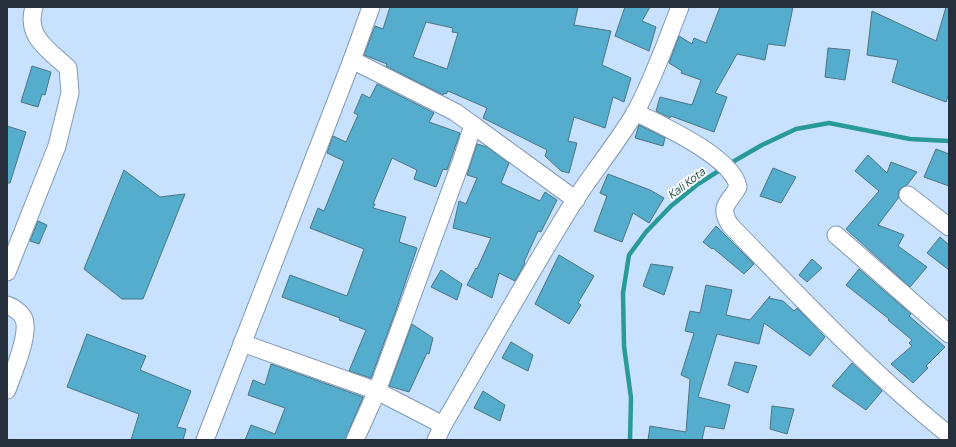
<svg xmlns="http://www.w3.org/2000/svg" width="956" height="447" font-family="Manrope,sans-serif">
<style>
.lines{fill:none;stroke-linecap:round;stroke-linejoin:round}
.stream{stroke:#2a9999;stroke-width:4.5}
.building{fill:#54adcc;stroke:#4d7482;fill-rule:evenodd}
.minor-casing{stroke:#8199b4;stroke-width:19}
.minor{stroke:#fff;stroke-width:17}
.labels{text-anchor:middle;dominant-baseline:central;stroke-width:4;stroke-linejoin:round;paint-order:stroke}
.water-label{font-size:11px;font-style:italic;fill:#083b3a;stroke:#fff}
</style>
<rect width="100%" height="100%" fill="#c8e1ff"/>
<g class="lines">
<polyline class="stream" points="630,440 631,398 624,346 623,293 629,255 646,232 671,206 698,184 736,160 762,145 796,129 829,123 910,139 949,141"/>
</g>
<g class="building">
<path d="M390,7H578L574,25L611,31L602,65L631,78L624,102L613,97L605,128L574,117L568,141L577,143L569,173L561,171L545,156L547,150L483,118L487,108L448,91L446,94L444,93L443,95L386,66L387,64L364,55L375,26L383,29ZM426,22L453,28L452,32L458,33L447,69L413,57Z"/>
<polygon points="625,7 650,7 642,21 656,27 649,51 615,36"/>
<polygon points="720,7 793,7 785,46 768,44 765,60 737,54 715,93 727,97 714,132 671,116 670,118 656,111 660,97 692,105 701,80 681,73 682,71 669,63 679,36 692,44 694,38 706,43"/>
<polygon points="946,7 949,7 949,93 946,102 892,82 898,60 867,55 872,11 936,41"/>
<polygon points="828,48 850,50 845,80 825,77"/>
<polygon points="32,66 51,72 45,95 42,94 38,107 21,102"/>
<polygon points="377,84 434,113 429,122 460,133 447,170 443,169 436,187 414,179 417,170 392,158 373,204 375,204 373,208 406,217 399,242 417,248 395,313 371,378 349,371 366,330 339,320 340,318 282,297 290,275 347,296 364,249 310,228 318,208 324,211 344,161 327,153 333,136 346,142 358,115 354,113 362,94 370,98"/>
<polygon points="639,125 665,138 663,146 635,138"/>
<polygon points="7,126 26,132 10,183 7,183"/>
<polygon points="477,144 487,147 509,163 501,183 540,201 545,192 557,200 541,232 538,231 524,262 525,263 515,281 499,273 492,298 467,285 476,268 477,269 491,238 453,228 459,201 466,204 477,178 467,175"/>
<polygon points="936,149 949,154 949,186 924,177"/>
<polygon points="868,155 887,173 891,162 917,172 907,185 900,189 898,193 899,197 878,225 904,235 898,246 927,267 910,287 846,229 879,191 855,171"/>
<polygon points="773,168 796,177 781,203 760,196"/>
<polygon points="124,170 160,197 185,194 143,299 122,299 84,269"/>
<polygon points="608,174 650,190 664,198 649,223 633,213 622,242 594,231 607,196 600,193"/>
<polygon points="38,221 47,225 39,244 30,241"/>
<polygon points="716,226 754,264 744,274 713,248 712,249 703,242"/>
<polygon points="940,237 949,245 949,270 927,253"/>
<polygon points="559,255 594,276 578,303 581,305 569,324 535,304"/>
<polygon points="812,259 822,268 807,282 799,275"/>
<polygon points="651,264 673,267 664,295 643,286"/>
<polygon points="859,269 911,314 909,316 945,347 926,366 928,368 913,383 891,364 912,346 909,343 912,340 888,320 889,319 846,285"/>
<polygon points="441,270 462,284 457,300 431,287"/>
<polygon points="706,285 732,290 726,315 750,320 770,296 769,298 783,301 794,311 797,308 825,337 810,356 764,323 759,344 717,334 698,397 730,405 724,429 705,426 702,440 648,440 650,426 686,432 690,379 681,375 694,333 685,331 690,311 700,313"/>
<polygon points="412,324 433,338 429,354 427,353 409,392 389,386"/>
<polygon points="87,334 146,356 140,370 191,391 177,427 186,429 183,440 131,440 139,414 67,387"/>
<polygon points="511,342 533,355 528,371 502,358"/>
<polygon points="735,362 757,366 748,393 728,385"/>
<polygon points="852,363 882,391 866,410 832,386"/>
<polygon points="271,364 363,397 345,440 245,440 251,425 275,434 285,408 248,395 253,380 265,385"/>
<polygon points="483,391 505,405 500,421 474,408"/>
<polygon points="772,406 794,409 787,434 770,429"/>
</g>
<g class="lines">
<g class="minor-casing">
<g id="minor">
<polyline points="352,60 455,112 473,125 461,162 377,391 355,440"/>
<path d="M635,112C661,125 733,157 738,187C729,204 718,205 730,225C800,297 870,372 949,435"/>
<polyline points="473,125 576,200"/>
<polyline points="908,195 949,227"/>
<polyline points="836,235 949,334"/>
<path d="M7,272L57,146L70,93L68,68C49,50 25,37 34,7"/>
<path d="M7,305C15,308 25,315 25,324C27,341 13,373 7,390"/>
<polyline points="242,343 377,391 443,425"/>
<polyline points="205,440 352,60 371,7"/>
<path d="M436,440L443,425C487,350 529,273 575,200C594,171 617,143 635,113C653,80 666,42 680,7"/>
</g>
</g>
<use href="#minor" class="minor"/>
</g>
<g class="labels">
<g class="water-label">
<text transform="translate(686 183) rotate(-37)">Kali Kota</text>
</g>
</g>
<rect width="956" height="447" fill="none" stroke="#27313d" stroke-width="16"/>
</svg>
